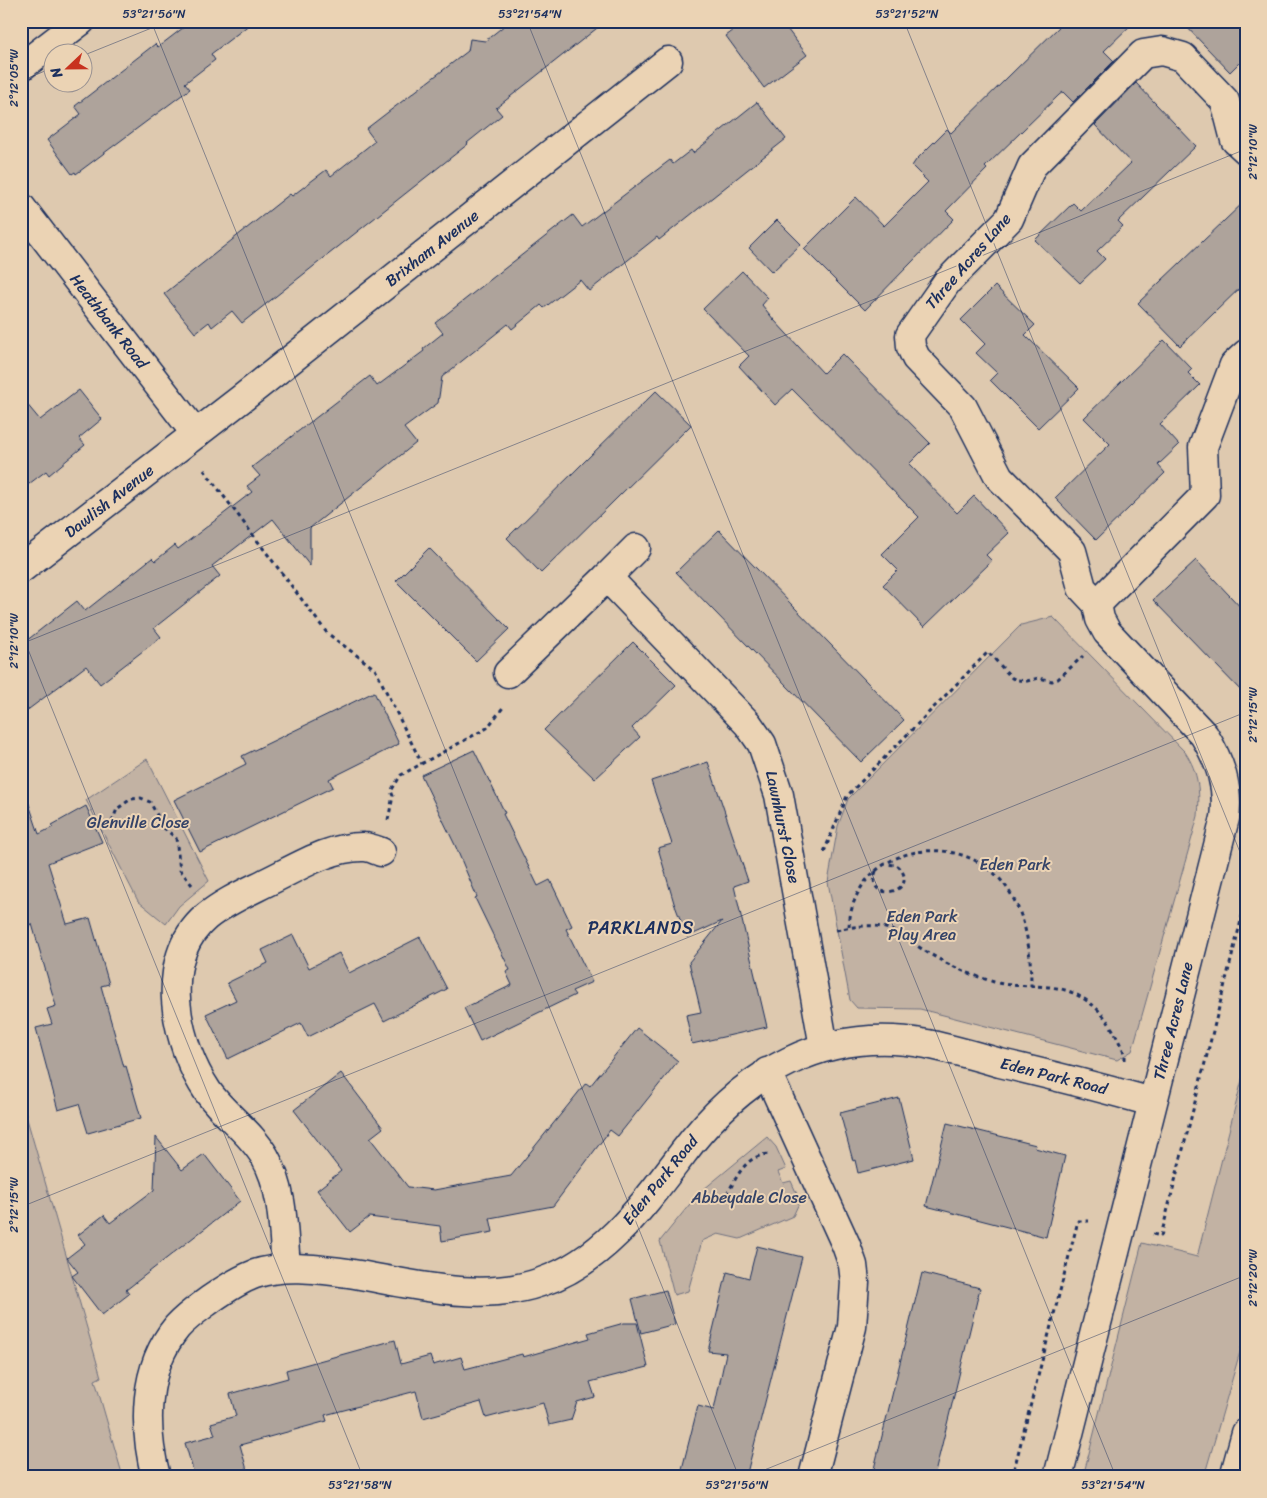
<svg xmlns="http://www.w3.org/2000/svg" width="1267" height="1498" font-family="Sriracha,sans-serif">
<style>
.green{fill:#c2b2a3;stroke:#6e7080}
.building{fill:#aea39b;stroke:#1b2f5e}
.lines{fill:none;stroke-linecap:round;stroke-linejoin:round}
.minor-casing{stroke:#1b2f5e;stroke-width:31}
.highway-casing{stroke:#1b2f5e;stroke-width:31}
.path{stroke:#1b2f5e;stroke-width:3;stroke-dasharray:4 4;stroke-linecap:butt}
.minor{stroke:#ebd3b4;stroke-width:28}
.highway{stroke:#ebd3b4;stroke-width:28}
.ticks{fill:none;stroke:#1b2f5e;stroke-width:1;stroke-opacity:0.45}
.labels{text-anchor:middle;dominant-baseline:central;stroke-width:4;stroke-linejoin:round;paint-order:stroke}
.street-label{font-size:16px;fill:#1b2f5e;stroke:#ebd3b4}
.park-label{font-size:16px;fill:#344368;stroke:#ebd3b4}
.neighbourhood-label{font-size:18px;letter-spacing:1px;fill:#1b2f5e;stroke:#ebd3b4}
.neatline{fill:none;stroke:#1b2f5e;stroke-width:2}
.ticks-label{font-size:12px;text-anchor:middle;fill:#1b2f5e}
</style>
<rect width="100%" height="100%" fill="#dec9af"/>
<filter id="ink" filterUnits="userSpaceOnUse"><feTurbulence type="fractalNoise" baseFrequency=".02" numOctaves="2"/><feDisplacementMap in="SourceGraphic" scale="10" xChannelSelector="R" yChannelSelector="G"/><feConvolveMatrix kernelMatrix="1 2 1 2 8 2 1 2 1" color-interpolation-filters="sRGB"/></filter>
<g filter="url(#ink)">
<g class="green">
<path d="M1053,617L1185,752C1199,773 1200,792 1198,816L1132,1051L1117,1060L920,1009L857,1008L850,1000L828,882L838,826L848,799L1021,625Z"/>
<polygon points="147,759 209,881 179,906 166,924 138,901 86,800"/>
<polygon points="1246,1064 1246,1331 1204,1477 1083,1477 1142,1243 1197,1257"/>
<polygon points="21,1098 101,1377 95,1380 123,1477 21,1477"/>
<polygon points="767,1137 776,1147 786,1169 778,1172 783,1183 791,1181 800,1201 793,1216 740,1239 718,1234 702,1241 688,1291 674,1295 660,1241 698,1194"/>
</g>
<g class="building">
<polygon points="192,21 254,21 211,54 215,60 185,83 190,89 76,174 75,172 72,174 47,140 81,114 75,106 155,44 158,47"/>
<polygon points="510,21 606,21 496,108 502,115 467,143 468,144 242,323 232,311 212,327 209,322 195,333 164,294 290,194 292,196 326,170 331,176 375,141 366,129 468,51 470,39 485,41"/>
<polygon points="746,21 781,21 807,55 764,88 726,36"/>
<polygon points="1065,21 1135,21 1104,51 1114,61 1073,102 1063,92 1059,95 985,167 987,169 946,211 954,219 865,310 804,249 856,197 884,226 928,182 912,166 916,160 947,129 951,133"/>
<polygon points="1181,21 1246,21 1246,56 1230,72"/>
<polygon points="1136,83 1196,146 1118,221 1123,226 1097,251 1105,259 1080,283 1035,240 1073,203 1081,211 1131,163 1095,125"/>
<polygon points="757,102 786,139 659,240 657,237 589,291 580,280 544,308 541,305 512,329 508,324 442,377 438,403 404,428 416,443 310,528 310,566 273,519 212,566 220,576 154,628 161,637 100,684 86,666 21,715 21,645 77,601 85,611 152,558 155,561 175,545 178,549 252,492 247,486 260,476 252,467 370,376 377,386 424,351 423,349 443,333 435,323 573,215 582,227 670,160 673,164 691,150 693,153"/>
<polygon points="1246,200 1246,282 1180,346 1138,303"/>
<polygon points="777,220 801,244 772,272 749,248"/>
<polygon points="742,271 768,298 762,305 774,320 823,373 842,354 930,443 909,464 957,513 974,496 1009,533 986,555 992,561 924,627 883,585 898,570 882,554 919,517 792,389 775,405 739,366 749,356 703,309"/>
<polygon points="995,286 1035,325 1025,335 1079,388 1038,428 990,380 997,373 976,353 985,344 961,320"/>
<polygon points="1164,340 1192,369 1188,373 1200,385 1160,424 1179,445 1158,465 1165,473 1096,540 1055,498 1110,444 1084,418"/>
<polygon points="79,390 102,419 79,438 85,445 49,475 46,471 21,490 21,397 40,420"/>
<polygon points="656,391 691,425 541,573 507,538"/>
<polygon points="719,530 904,720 861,762 676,572"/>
<polygon points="429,548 509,629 476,661 396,581"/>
<polygon points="1196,560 1246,613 1246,696 1153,600"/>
<polygon points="633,642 676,685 632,728 640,737 595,779 544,730"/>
<polygon points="374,692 399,744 329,779 333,787 200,852 174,800 246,764 242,756"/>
<polygon points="474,750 505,813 503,814 538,886 550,880 572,926 566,929 592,982 572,991 575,995 480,1041 464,1008 512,985 506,972 510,970 475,898 477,897 455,845 421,775"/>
<polygon points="708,762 748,881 734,886 767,1027 692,1044 686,1015 701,1012 689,962 722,921 687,937 674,903 658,848 672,844 651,781"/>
<polygon points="28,801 39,834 53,827 52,825 86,806 102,842 48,863 67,924 90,918 109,984 101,986 124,1067 126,1066 141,1118 88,1133 79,1104 58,1110 36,1028 52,1024 47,1009 56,1006 32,924 21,927 21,802"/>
<polygon points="293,935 309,968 339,953 349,973 420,937 447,989 384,1021 375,1004 308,1037 301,1023 228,1059 206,1014 236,1000 227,983 268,963 262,950"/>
<polygon points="637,1028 678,1061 618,1136 610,1130 553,1206 490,1218 493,1232 442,1241 440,1226 369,1217 350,1232 317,1190 341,1171 294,1110 341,1073 383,1128 370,1138 408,1187 434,1190 511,1176 586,1083 590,1086"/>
<polygon points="899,1098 914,1159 858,1173 855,1160 853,1161 840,1113"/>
<polygon points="947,1123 1036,1145 1035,1148 1065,1156 1046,1237 926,1206"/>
<polygon points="156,1137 182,1170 204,1154 240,1201 126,1290 129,1294 102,1315 72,1276 78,1272 67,1258 85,1244 78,1235 104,1215 110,1223 154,1190"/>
<polygon points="757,1246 802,1257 746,1477 680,1477 698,1406 714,1410 726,1353 708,1351 727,1272 749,1278"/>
<polygon points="922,1273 980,1288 953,1400 934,1477 872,1477"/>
<polygon points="666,1290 675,1324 641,1333 632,1299"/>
<polygon points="624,1323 637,1323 648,1367 590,1382 595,1397 577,1402 571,1420 549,1425 543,1403 486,1418 481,1402 423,1418 416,1391 325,1415 327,1421 240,1445 249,1477 195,1477 185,1443 215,1435 211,1423 236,1416 230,1394 288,1378 286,1370 395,1340 401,1364 430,1356 433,1365 461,1357 465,1369 522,1354 523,1357 590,1338 588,1333"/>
</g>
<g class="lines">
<g class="minor-casing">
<g id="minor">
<polyline points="21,67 81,21"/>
<polyline points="21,207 196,434"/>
<polyline points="21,569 245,396 668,61"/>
<polyline points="607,577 636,548"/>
<polyline points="1097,604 1205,495 1203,447 1234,365 1246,354"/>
<polyline points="508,673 607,577 748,724 762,744 779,795 824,1047"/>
<polyline points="767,1072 846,1245 853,1265 855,1282 852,1327 813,1477"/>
<path d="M286,1268C283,1231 284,1190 265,1157C251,1132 225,1116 208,1092C176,1045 156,960 206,917C223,903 245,893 265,883C295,869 329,846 364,847C369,847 376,850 381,852"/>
<path d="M156,1477C143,1427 143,1368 177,1327C187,1316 199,1308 211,1299C224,1290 239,1280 255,1274C284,1264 318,1269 348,1273C410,1283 479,1304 541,1282C604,1261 644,1204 683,1153C743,1073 824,1025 927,1044C951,1049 976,1056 1000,1063C1051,1075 1102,1088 1152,1102"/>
<path d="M1058,1477L1225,818C1229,786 1220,762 1204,735L1107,632L1100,619L1097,604L1082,588L1072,551L999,477L963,407L916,358L911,347L910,335L947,282L1009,219L1032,166L1143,54L1162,51L1183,57L1225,101L1235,140L1246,150"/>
</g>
</g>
<g class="highway-casing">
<polyline id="highway" points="1234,1477 1246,1433"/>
</g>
<g class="path">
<polyline points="204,470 327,633 375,669 422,764"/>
<polyline points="388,820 393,796 391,791 401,775 487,728 505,705"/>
<polyline points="112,822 117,809 131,799 141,798 150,802 164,828 176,838 180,870 192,885"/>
<polyline points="824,852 847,796 988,652 1012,678 1017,680 1027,681 1039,678 1052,681 1058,679 1083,656"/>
<path d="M876,871C863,906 925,892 897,865L885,864"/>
<path d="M849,927C853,844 963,825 1007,888C1027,917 1031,952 1031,986"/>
<path d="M836,930C894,918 892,933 937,958C954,968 975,976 994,982C1019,989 1049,982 1073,993C1102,1006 1113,1027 1125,1055V1060"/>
<path d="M722,1201C736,1183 741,1156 769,1154"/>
<polyline points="1153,1234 1161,1236 1246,901"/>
<polyline points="21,1458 29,1477"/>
<polyline points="1012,1477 1078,1221 1089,1221"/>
</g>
<use href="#minor" class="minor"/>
<use href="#highway" class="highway"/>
</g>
</g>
<path class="ticks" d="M151,21L739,1477M527,21L1116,1477M904,21L1246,867M82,56L169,21M21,81L52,68M21,632L363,1477M21,644L1246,149M21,1207L1246,712M747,1477L1246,1275"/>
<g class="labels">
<g class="street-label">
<text transform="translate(432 248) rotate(-38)">Brixham Avenue</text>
<text transform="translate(968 261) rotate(-49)">Three Acres Lane</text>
<text transform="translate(109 321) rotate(52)">Heathbank Road</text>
<text transform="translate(109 501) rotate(-38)">Dawlish Avenue</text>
<text transform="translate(783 827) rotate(78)">Lawnhurst Close</text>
<text transform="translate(1173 1021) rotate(-76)">Three Acres Lane</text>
<text transform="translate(1054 1076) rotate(14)">Eden Park Road</text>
<text transform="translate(660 1180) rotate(-51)">Eden Park Road</text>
</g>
<g class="park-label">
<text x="138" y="822">Glenville Close</text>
<text x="1015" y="864">Eden Park</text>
<text x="922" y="916">Eden Park<tspan x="922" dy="18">Play Area</tspan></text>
<text x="749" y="1197">Abbeydale Close</text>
</g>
<g class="neighbourhood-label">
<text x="641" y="928">PARKLANDS</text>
</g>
</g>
<rect width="1267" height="1498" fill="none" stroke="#ebd3b4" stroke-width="55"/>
<g transform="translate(68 68) rotate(248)"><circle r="24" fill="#ebd3b4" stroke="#989192"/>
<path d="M0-4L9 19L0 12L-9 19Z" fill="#c8321e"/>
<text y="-8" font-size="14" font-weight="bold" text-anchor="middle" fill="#1b2f5e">N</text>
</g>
<rect x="28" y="28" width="1212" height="1442" class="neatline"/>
<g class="ticks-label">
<text x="154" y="18">53°21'56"N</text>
<text x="530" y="18">53°21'54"N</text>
<text x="907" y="18">53°21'52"N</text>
<text transform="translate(14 78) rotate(-90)" y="4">2°12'05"W</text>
<text transform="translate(1253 152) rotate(-90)" y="4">2°12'10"W</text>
<text transform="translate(14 641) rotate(-90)" y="4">2°12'10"W</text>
<text transform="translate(1253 715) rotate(-90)" y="4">2°12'15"W</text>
<text transform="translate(14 1205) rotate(-90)" y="4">2°12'15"W</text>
<text transform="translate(1253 1278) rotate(-90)" y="4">2°12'20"W</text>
<text x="360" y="1489">53°21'58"N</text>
<text x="737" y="1489">53°21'56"N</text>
<text x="1113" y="1489">53°21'54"N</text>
</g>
</svg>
